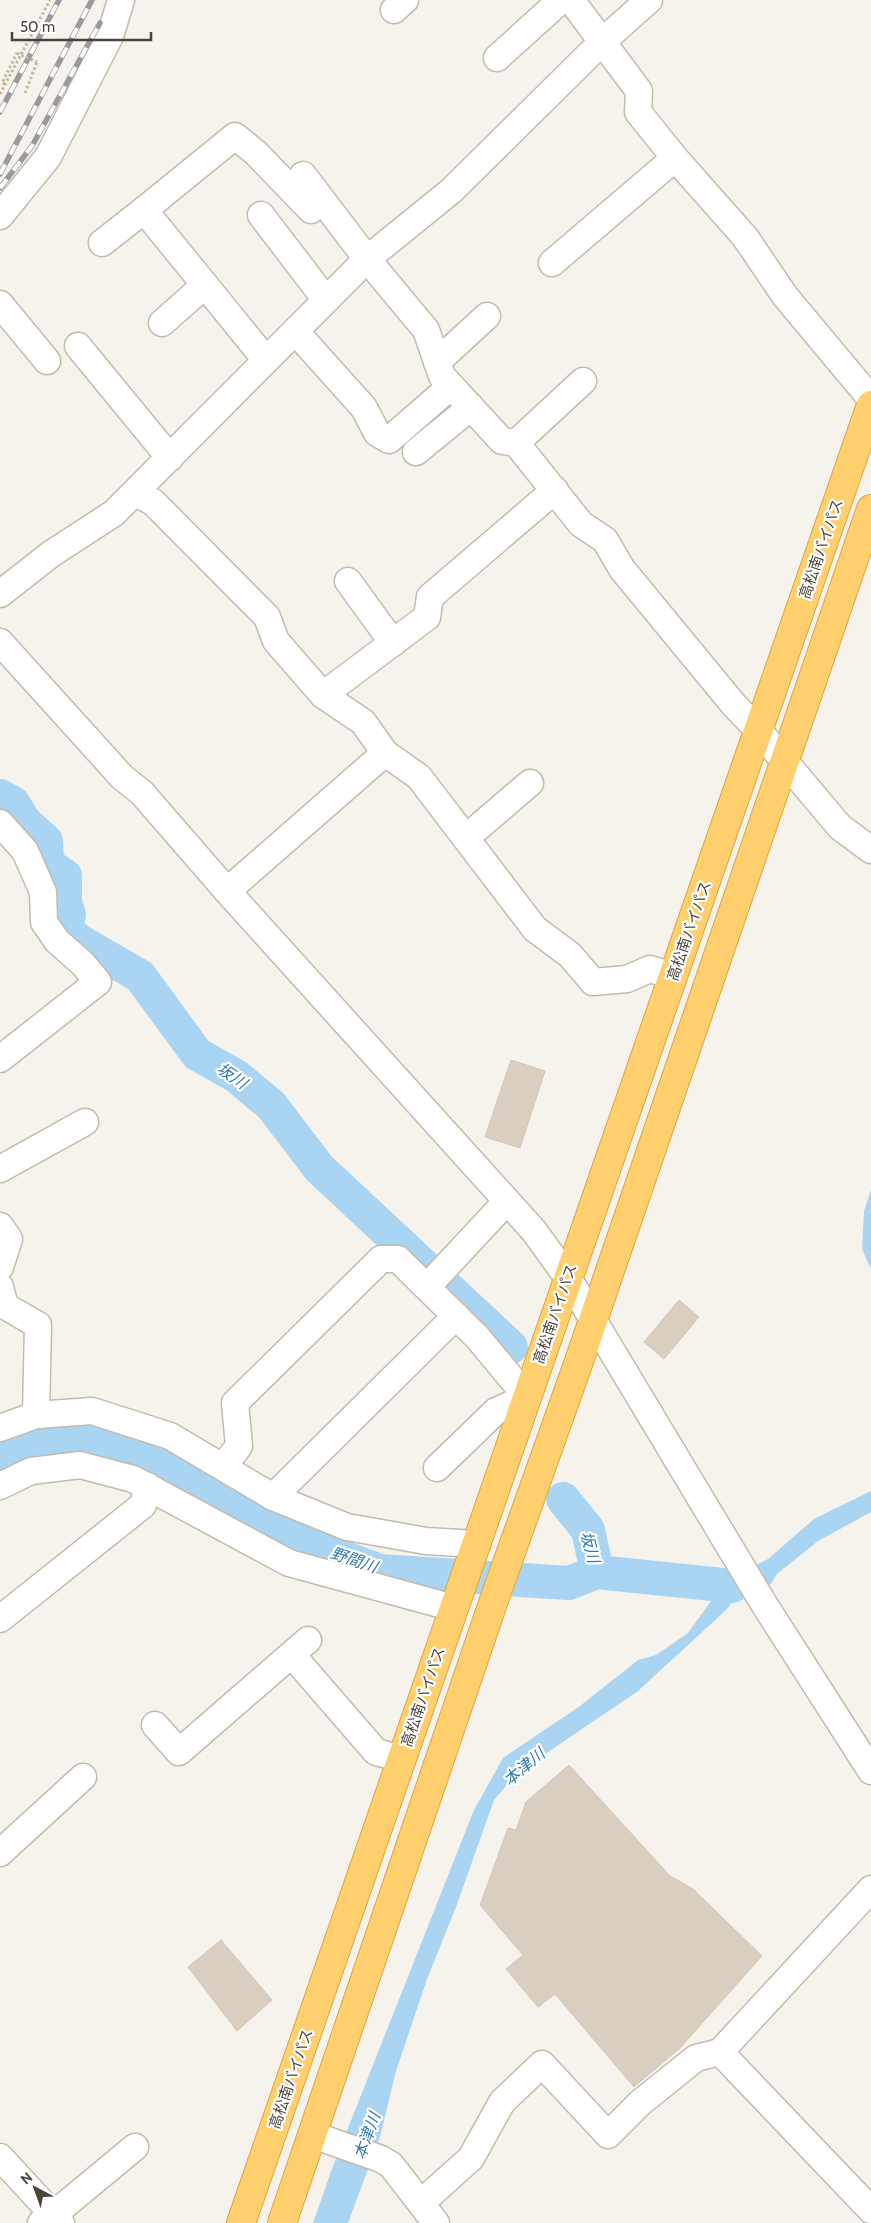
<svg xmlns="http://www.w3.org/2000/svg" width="871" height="2223" font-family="Cabin,'Noto Sans JP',sans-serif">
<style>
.water{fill:#a9d4f2}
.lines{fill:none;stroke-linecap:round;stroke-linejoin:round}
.river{stroke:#a9d4f2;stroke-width:34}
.building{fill:#d8cfc1;stroke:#d3c7b4}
.minor-casing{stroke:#c2bbae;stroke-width:29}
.highway-casing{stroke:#e0a43c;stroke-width:30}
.path{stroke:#c4b79f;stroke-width:3;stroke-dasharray:2.5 2.5;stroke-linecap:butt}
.minor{stroke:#fff;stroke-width:26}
.highway{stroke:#ffcf6e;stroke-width:28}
.rail-casing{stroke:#9a9a9a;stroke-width:5.5}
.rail{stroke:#fff;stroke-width:4;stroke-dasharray:11;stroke-linecap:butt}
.path-bridge{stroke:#c4b79f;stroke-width:3;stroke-dasharray:2.5 2.5;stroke-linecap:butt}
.labels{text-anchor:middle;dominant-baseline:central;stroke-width:4.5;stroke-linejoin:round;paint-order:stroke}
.street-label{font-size:15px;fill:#4b4439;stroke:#fff}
.water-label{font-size:16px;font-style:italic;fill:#2e7ab2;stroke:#fff}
</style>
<rect width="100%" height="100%" fill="#f6f3ec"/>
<g class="water">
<polygon points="871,1190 871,1269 862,1249 864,1211"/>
<polygon points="871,1491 871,1512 818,1541 777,1574 771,1584 740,1593 725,1611 638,1691 517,1773 494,1800 456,1907 427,1979 396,2071 380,2137 348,2223 313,2223 333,2166 474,1810 503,1758 580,1706 638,1660 656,1655 688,1633 716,1594 715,1580 736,1575 768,1559 814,1519"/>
</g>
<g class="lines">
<g class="river">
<polyline points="0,796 13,803 25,822 46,841 47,864 65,876 65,903 69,915 64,927 79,941 140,976 197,1054 236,1076 271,1105 319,1168 511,1347"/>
<polyline points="0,1457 57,1440 101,1442 167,1467 241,1510 315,1547 380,1571 569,1583 597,1572 732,1586"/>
<polyline points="563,1499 588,1530 597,1572"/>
</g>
</g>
<g class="building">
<polygon points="511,1060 545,1071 520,1148 485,1137"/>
<polygon points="679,1300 699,1317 664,1359 644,1342"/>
<polygon points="569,1765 670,1876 693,1889 762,1956 680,2048 634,2087 555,1994 538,2007 506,1969 523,1955 480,1905 508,1828 516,1830 526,1802"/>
<polygon points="221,1940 272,2000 237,2031 188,1967"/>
</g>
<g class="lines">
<g class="minor-casing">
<g id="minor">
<polyline points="571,0 639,91 638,112 675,158 745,237 785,296 871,399"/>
<polyline points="394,10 405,0"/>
<polyline points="497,58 561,0"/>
<polyline points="303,175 367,259 426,330 442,376 502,441 516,443 581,524 605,540 622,569 734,705 759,731 840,827 871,850"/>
<polyline points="261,215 326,300"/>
<polyline points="0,216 48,157 110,36 121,0"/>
<polyline points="102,243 144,210"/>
<polyline points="552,263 675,158"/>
<polyline points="0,304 47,361"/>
<polyline points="162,323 205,285"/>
<polyline points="295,331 364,408 377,433 389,440 451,386"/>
<polyline points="78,346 170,458"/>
<polyline points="266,360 144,210 235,136 256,153 311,210"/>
<polyline points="437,362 487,316"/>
<polyline points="516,443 583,381"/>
<polyline points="416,452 471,407"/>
<polyline points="135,493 153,502 267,617 276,641 323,695 363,722 385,753 419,777 535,929 570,955 593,982 627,979 650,969 673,976"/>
<polyline points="348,581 393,643"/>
<polyline points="0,594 51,554 114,513 367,259 451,191 603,41 649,0"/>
<polyline points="0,642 122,777 142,793 227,891 534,1231 568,1278 764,1604 871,1771"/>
<polyline points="323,695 427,617 430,597 555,490"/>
<polyline points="0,823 25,851 43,892 44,922 57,941 83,964 98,982 0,1059"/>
<polyline points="467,837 530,783"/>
<polyline points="227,891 385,753"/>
<polyline points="0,1169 85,1122"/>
<polyline points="0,1226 9,1239 0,1267"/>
<polyline points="0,1287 5,1306 38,1325 36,1415 0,1428"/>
<polyline points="427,1287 506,1202"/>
<polyline points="36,1415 92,1411 170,1436 273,1497 347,1527 426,1541 477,1544"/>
<polyline points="223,1467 239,1446 235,1403 381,1259 398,1259 478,1338 527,1397 496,1411 437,1468"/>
<polyline points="0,1486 31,1471 80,1465 133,1479 289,1563 454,1608"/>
<polyline points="273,1497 456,1316"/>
<polyline points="0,1619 143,1505 148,1486"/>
<polyline points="292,1655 376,1752 402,1759"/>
<polyline points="155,1725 179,1752 308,1640"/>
<polyline points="0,1853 83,1777"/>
<polyline points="720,2052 871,1889"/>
<polyline points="313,2135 381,2159 391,2165 436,2223"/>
<polyline points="0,2157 61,2223"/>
<polyline points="421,2203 471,2158 502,2102 542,2064 608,2135 640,2103 696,2058 720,2052 871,2210"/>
<polyline points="41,2223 52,2213 59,2210 135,2147"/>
</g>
</g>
<g class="highway-casing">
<g id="highway">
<polyline points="241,2223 871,405"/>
<polyline points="282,2223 494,1600 577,1367 871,509"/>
</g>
</g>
<g class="path">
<polyline points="5,84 2,83 17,53"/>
<polyline points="25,93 37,62"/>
<polyline points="0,94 50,0"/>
</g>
<use href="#minor" class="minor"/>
<use href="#highway" class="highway"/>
<g class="rail-casing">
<g id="rail">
<polyline points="0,112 59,0"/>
<polyline points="0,174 92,0"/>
<polyline points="0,188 32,146 100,23"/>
</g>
</g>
<use href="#rail" class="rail"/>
<polyline class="path-bridge" points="17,53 37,62"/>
</g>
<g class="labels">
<g class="street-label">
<text transform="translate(821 549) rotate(-71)">高松南バイパス</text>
<text transform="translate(689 931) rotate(-71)">高松南バイパス</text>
<text transform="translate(555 1314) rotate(-71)">高松南バイパス</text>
<text transform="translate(423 1697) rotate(-71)">高松南バイパス</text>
<text transform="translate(291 2079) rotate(-71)">高松南バイパス</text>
</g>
<g class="water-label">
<text transform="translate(232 1076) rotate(34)">坂川</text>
<text transform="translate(590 1547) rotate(75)">坂川</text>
<text transform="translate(354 1560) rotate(19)">野間川</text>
<text transform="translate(524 1767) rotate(-40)">本津川</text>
<text transform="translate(367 2136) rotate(-70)">本津川</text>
</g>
</g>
<g transform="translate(35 2188) rotate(319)" stroke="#ffffff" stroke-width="4" paint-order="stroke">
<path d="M0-4L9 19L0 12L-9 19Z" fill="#4b4439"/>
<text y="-8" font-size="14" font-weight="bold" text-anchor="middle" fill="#4b4439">N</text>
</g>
<path d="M12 32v8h139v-8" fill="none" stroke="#4b4439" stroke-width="2.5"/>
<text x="20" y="32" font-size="15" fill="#4b4439" stroke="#ffffff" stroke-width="4" paint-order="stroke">50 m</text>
</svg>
